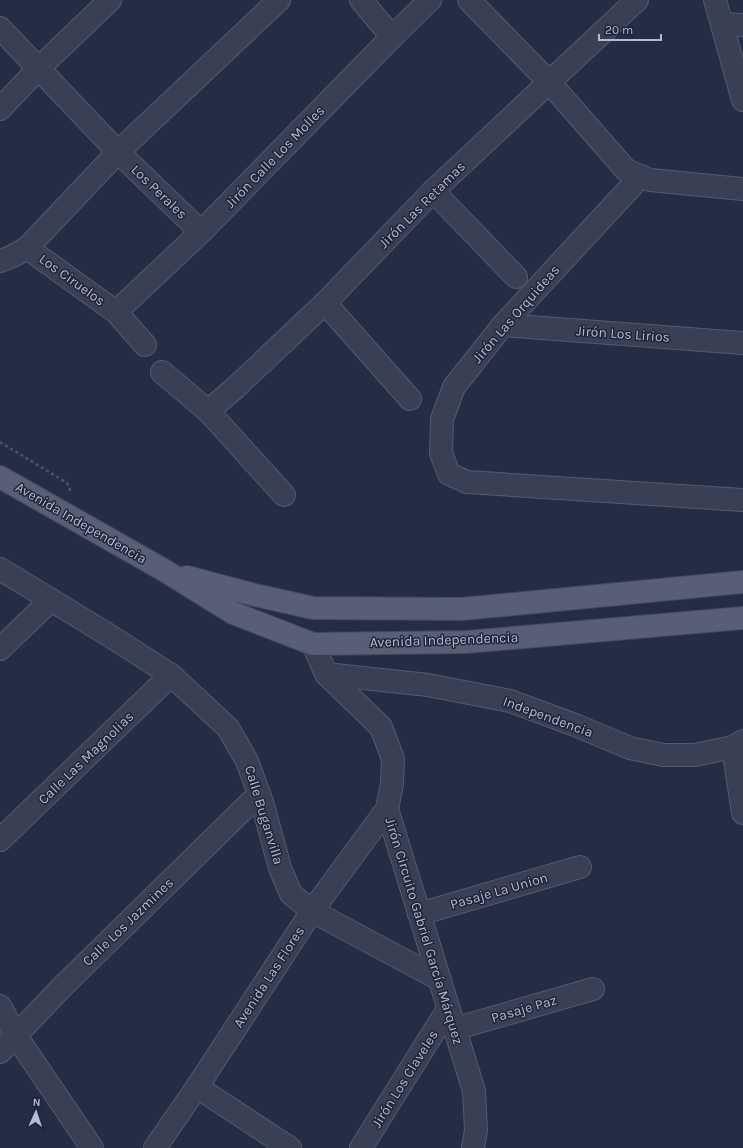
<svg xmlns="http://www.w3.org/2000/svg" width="743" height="1148" font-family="Karla,sans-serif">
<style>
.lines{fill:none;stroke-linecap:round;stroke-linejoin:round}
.minor-casing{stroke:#555b6e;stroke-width:24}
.tertiary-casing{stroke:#555b6e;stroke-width:24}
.primary-casing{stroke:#43495d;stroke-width:24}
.path{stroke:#465961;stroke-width:2.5;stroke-dasharray:3 3;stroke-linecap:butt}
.minor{stroke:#3a4053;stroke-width:22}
.tertiary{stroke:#3a4053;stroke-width:22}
.primary{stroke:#585e73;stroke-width:22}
.labels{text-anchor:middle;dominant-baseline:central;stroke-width:3;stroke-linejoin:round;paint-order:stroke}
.street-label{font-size:14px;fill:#b7bccd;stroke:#1e2439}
</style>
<rect width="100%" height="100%" fill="#252d44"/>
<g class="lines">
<g class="minor-casing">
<g id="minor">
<polyline points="361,0 392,37"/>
<polyline points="469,0 549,82 626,170 650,180 743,189"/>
<polyline points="722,24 743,25"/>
<polyline points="0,28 118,152 201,232"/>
<polyline points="0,109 39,68 110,0"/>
<polyline points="641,176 503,325 454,387 442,419 441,453 449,474 467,482 743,500"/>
<polyline points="433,191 516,277"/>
<polyline points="27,248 116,312 145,345"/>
<polyline points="0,261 11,257 27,248 118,152 279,0"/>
<polyline points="325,303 410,399"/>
<polyline points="116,312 201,232 392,37 430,0"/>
<polyline points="503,325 743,343"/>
<polyline points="162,372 208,411 284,495"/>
<polyline points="208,411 235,388 325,303 433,191 637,0"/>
<polyline points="0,569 107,634 171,675 228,728 247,761 262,802 280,868 291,894 312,911 439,979"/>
<polyline points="313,644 326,674 381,727 393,759 392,784 387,809 474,1091 476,1130 473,1148"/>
<polyline points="0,649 51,600"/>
<polyline points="326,674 428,685 510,701 575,725 630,748 663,755 695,755 733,747 743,741"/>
<polyline points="733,747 743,813"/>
<polyline points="0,840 171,675"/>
<polyline points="419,914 580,867"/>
<polyline points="0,1006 16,1036 92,1148"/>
<polyline points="454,1029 593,989"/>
<polyline points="0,1052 63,986 259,794"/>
<polyline points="197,1087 290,1148"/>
<polyline points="155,1148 197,1087 312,911 387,809"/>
<polyline points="361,1148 448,1009"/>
</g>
</g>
<g class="tertiary-casing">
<polyline id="tertiary" points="715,0 743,100"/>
</g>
<g class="primary-casing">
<g id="primary">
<polyline points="0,477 162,569 233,613 313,644 466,642 743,618"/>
<polyline points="187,577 251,594 313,608 462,609 743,582"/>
</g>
</g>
<polyline class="path" points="0,442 67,483 71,492"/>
<use href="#minor" class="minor"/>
<use href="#tertiary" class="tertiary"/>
<use href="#primary" class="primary"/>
</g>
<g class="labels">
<g class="street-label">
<text transform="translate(275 157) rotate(-46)">Jirón Calle Los Molles</text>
<text transform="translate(159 192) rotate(44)">Los Perales</text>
<text transform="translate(422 205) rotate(-45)">Jirón Las Retamas</text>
<text transform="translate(72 280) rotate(36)">Los Ciruelos</text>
<text transform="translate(516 314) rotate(-49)">Jirón Las Orquideas</text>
<text transform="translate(623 334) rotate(4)">Jirón Los Lirios</text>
<text transform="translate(81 523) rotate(30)">Avenida Independencia</text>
<text transform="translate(444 640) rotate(-2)">Avenida Independencia</text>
<text transform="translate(548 717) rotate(20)">Independencia</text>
<text transform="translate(86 758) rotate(-44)">Calle Las Magnolias</text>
<text transform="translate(264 815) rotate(73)">Calle Buganvilla</text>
<text transform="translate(499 891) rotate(-16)">Pasaje La Union</text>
<text transform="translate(128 922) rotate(-44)">Calle Los Jazmines</text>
<text transform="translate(424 931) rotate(73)">Jirón Circuito Gabriel García Márquez</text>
<text transform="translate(269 977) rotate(-57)">Avenida Las Flores</text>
<text transform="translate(524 1009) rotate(-16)">Pasaje Paz</text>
<text transform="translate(405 1079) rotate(-58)">Jirón Los Claveles</text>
</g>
</g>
<g transform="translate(36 1112) rotate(3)" stroke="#1e2439" stroke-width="3" paint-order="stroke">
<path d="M0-3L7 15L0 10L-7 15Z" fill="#b7bccd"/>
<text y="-6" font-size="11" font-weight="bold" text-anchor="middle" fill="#b7bccd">N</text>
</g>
<path d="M599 34v6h62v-6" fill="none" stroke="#b7bccd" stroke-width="2"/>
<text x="605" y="34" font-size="12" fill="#b7bccd" stroke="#1e2439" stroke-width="3" paint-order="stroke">20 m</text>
</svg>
